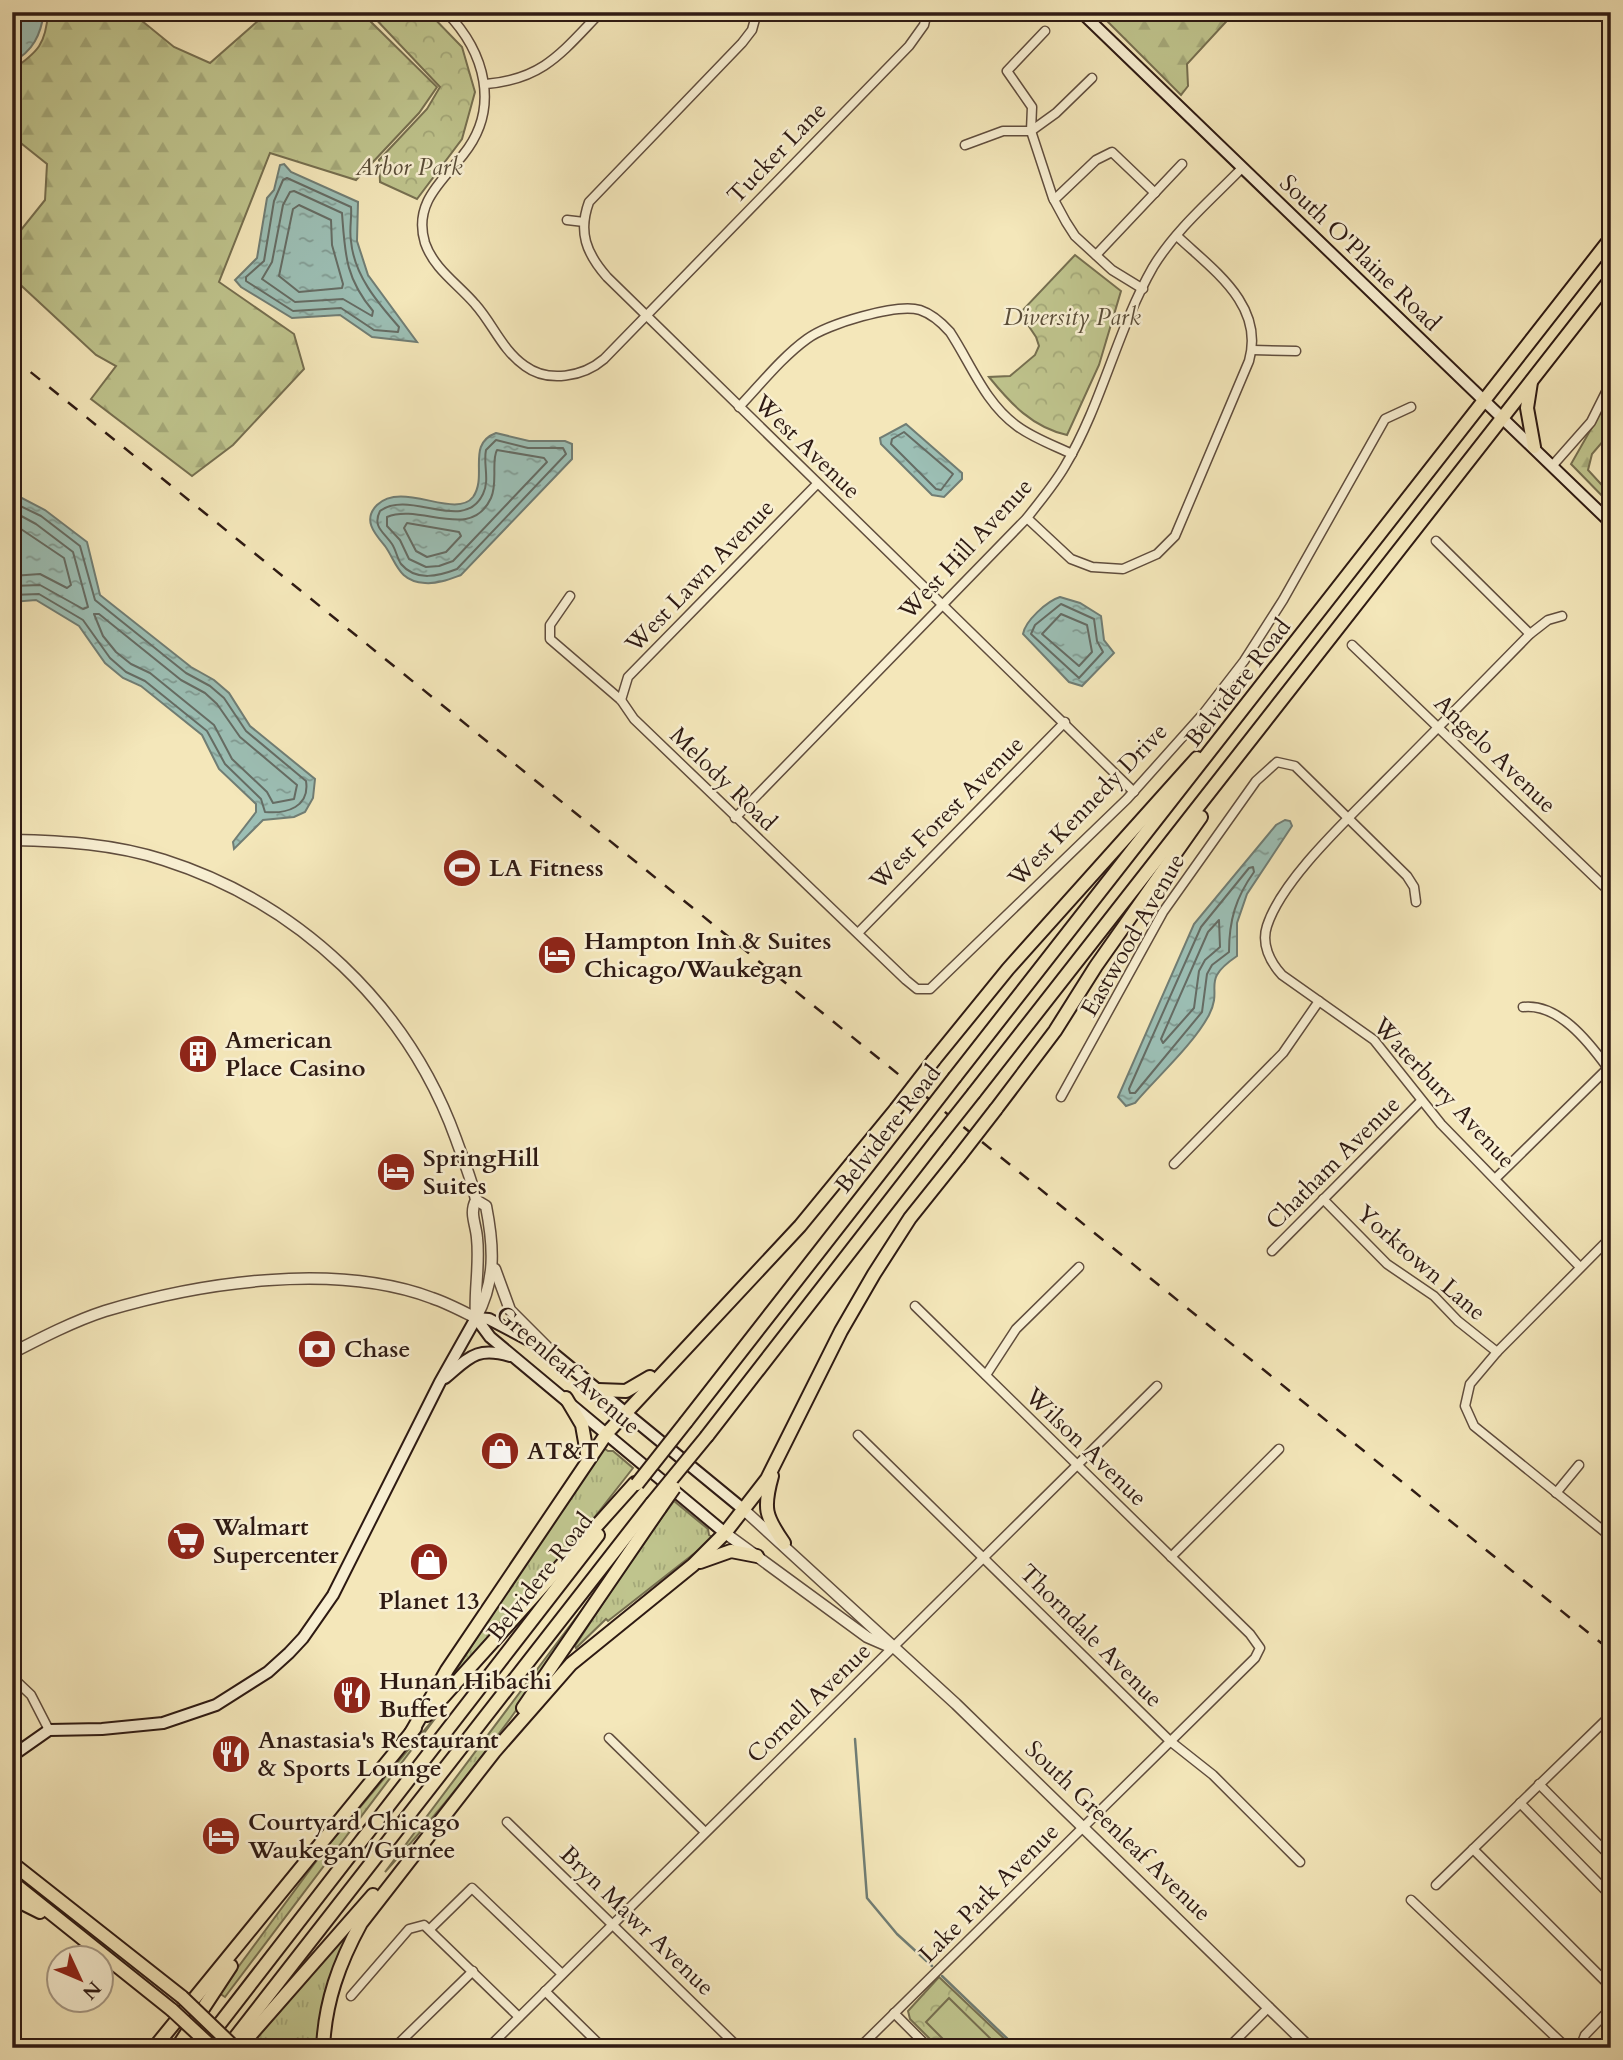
<svg xmlns="http://www.w3.org/2000/svg" width="1623" height="2060" font-family="Cardo,serif">
<style>
.grass{fill:url(#grass-tufts);stroke:#766f50;stroke-width:2}
.forest{fill:url(#forest-firs);stroke:#766f50;stroke-width:2}
.park{fill:url(#park-crowns);stroke:#766f50;stroke-width:2}
.pitch{fill:#bfc48d;stroke:#766f50;stroke-width:2}
.water{fill:url(#water-ripples);stroke:#707d74;stroke-width:2}
.lines{fill:none;stroke-linecap:round;stroke-linejoin:round}
.shore{stroke:#656c64;stroke-width:2}
.stream{stroke:#707d74;stroke-width:2.5}
.minor-casing{stroke:#604d3d;stroke-width:11}
.tertiary-casing{stroke:#604d3d;stroke-width:13}
.secondary-casing{stroke:#2e1a13;stroke-width:14}
.primary-casing{stroke:#2e1a13;stroke-width:16}
.minor{stroke:#f8efd2;stroke-width:8}
.tertiary{stroke:#f8efd2;stroke-width:10}
.secondary{stroke:#f8efd2;stroke-width:10}
.primary{stroke:#f4e7ba;stroke-width:12}
.rail{stroke:#2e1a13;stroke-width:2.5;stroke-dasharray:12 12;stroke-linecap:butt}
.primary-bridge-casing{stroke:#2e1a13;stroke-width:16;stroke-linecap:butt}
.primary-bridge{stroke:#f4e7ba;stroke-width:12}
.labels{text-anchor:middle;dominant-baseline:central;stroke-width:5;stroke-linejoin:round;paint-order:stroke}
.street-label{font-size:24px;fill:#2e1a13;stroke:#f8efd2}
.park-label{font-size:24px;font-style:italic;fill:#5a4d38;stroke:#f8efd2}
.poi-label{font-size:24px;font-weight:bold;fill:#2e1a13;stroke:#f8efd2;text-anchor:start}
</style>
<defs>
<pattern id="grass-tufts" width="24" height="20" patternUnits="userSpaceOnUse" patternTransform="scale(1.75)"><rect width="24" height="20" fill="#bfc48d"/><path d="M3 7l-1-3M5 7V3M7 7l1-3M15 17l-1-3M17 17v-4M19 17l1-3" fill="none" stroke="#a4a879"/></pattern>
<pattern id="forest-firs" width="22" height="20" patternUnits="userSpaceOnUse" patternTransform="scale(1.75)"><rect width="22" height="20" fill="#bfc48d"/><path d="M5 1l3.5 6h-7zM16 11l3.5 6h-7z" fill="#a4a879"/></pattern>
<pattern id="park-crowns" width="20" height="18" patternUnits="userSpaceOnUse" patternTransform="scale(1.75)"><rect width="20" height="18" fill="#bfc48d"/><path d="M2 6a3 3 0 1 1 6 0M12 15a3 3 0 1 1 6 0" fill="none" stroke="#a4a879"/></pattern>
<pattern id="water-ripples" width="26" height="14" patternUnits="userSpaceOnUse" patternTransform="scale(1.75)"><rect width="26" height="14" fill="#9cbfb5"/><path d="M2 4q2-2 4 0t4 0M15 11q2-2 4 0t4 0" fill="none" stroke="#809a92"/></pattern>
</defs>
<rect width="100%" height="100%" fill="#f4e7ba"/>
<filter id="stains"><feTurbulence type="fractalNoise" baseFrequency=".00286" numOctaves="4"/><feColorMatrix values="0 0 0 0 .2 0 0 0 0 .09 0 0 0 0 .02 0 0 0 .5 -.17"/></filter>
<radialGradient id="worn" r=".72"><stop offset=".6" stop-color="#630" stop-opacity="0"/><stop offset="1" stop-color="#630" stop-opacity=".3"/></radialGradient>
<g class="grass">
<polygon points="601,1446 608,1451 613,1451 633,1468 590,1523 445,1687"/>
<polygon points="674,1501 708,1529 709,1535 714,1538 608,1621 606,1619 576,1648 575,1646 633,1557"/>
<path d="M596,1591C535,1690 464,1785 385,1872Z"/>
<polygon points="443,1708 225,1997 219,1993 326,1848"/>
<polygon points="354,1924 319,2048 248,2048"/>
</g>
<g class="forest">
<path d="M48,12H131L174,47L210,63L268,12H366L364,15L437,87L419,113L356,180L270,153L219,282L294,334L304,369L233,445L192,476L91,399L116,366L96,355L12,277V241L45,200L47,164L12,136V70C38,52 46,44 48,12Z"/>
<polygon points="1235,12 1187,64 1188,86 1181,95 1099,13"/>
<polygon points="1611,394 1611,432 1592,454 1588,470 1611,495 1611,505 1571,464"/>
</g>
<g class="park">
<polygon points="369,12 428,12 462,47 475,92 462,139 417,199 380,182 379,160 427,109 440,87"/>
<path d="M1075,255L1121,291L1099,365L1067,435C1032,427 1011,404 989,377L1010,376L1035,355L1039,346L1036,337L1020,313Z"/>
<polygon points="939,1977 1014,2048 939,2048 910,2019 908,2011"/>
</g>
<polygon class="pitch" points="949,1998 1000,2048 952,2048 926,2022"/>
<g class="water">
<path d="M12,12H44C41,34 33,52 12,62Z"/>
<polygon points="284,164 291,172 358,202 357,241 368,275 417,342 372,337 340,315 292,318 241,287 235,280 257,258 267,198 274,190 280,165"/>
<polygon points="906,424 962,473 962,479 944,497 932,495 881,444 880,438"/>
<path d="M496,433L529,441H565L572,444V459L461,575C450,579 438,584 425,583C398,581 397,563 385,546C375,534 362,520 377,505C402,480 455,520 473,497C488,476 466,444 496,433Z"/>
<polygon points="16,495 45,510 87,542 100,595 191,667 214,680 229,693 250,726 315,779 313,798 305,812 294,817 263,820 234,849 233,842 256,812 256,804 219,769 202,735 141,686 123,678 105,663 79,626 36,600 12,602 12,496"/>
<path d="M1060,597L1080,603L1101,616L1104,640L1114,653L1082,686L1069,682L1023,634C1025,621 1047,601 1060,597Z"/>
<path d="M1285,820L1290,821L1292,826L1247,894L1237,923V956C1199,982 1224,986 1209,1015C1193,1045 1157,1077 1135,1103L1126,1106L1118,1097L1194,924L1276,825Z"/>
</g>
<g class="lines">
<g class="shore">
<path d="M287,178L351,207C352,218 349,229 351,241C354,275 377,302 399,327L398,332L374,330L341,308L293,311L246,281V277L264,261L274,201L283,180Z"/>
<path d="M294,191L342,213C345,253 345,278 373,311L372,316L343,299L295,302L262,279L272,262L283,205L290,192Z"/>
<polygon points="299,205 331,220 332,245 343,284 342,288 299,292 279,276 293,209"/>
<polygon points="904,432 953,474 941,490 936,489 891,444 892,439"/>
<path d="M496,440L528,448H563L566,454L457,569C439,576 416,582 401,564C397,558 396,550 392,544C384,532 372,527 380,511C410,489 464,534 483,494C490,480 483,464 486,450Z"/>
<path d="M497,450L544,458L547,462L453,561L439,566L426,567L409,559L400,540L387,526V517C421,503 471,542 491,498C498,483 491,460 497,450Z"/>
<path d="M12,502L41,516L80,546L95,600L186,673L210,686L224,698L246,731L306,781C310,807 287,814 265,812L261,799L225,764L207,731L145,681L126,672L110,658L83,620L39,594L12,595"/>
<polyline points="12,511 36,524 73,552 88,607 83,609 40,585 12,586"/>
<polyline points="12,523 64,558 71,585 67,588 40,574 12,576"/>
<polygon points="407,523 459,532 461,536 446,552 427,557 416,551 404,528"/>
<polygon points="1061,604 1094,619 1097,641 1103,652 1079,678 1031,634 1035,625"/>
<polygon points="94,614 99,614 181,680 205,693 217,704 240,737 297,785 294,799 273,803 267,792 232,759 214,725 150,673 131,664 116,652 103,636"/>
<polygon points="1061,614 1087,625 1092,652 1079,666 1042,634"/>
<path d="M1253,867L1254,872C1236,897 1229,920 1229,952L1212,965L1207,974L1202,1012L1135,1093H1130L1129,1089L1201,927L1249,868Z"/>
<polygon points="1219,920 1220,947 1205,960 1199,971 1194,1008 1163,1043 1161,1039 1208,932"/>
</g>
<g class="stream">
<polyline points="855,1739 867,1898 897,1934 932,1966"/>
<polyline points="942,1976 1017,2048"/>
</g>
<g class="minor-casing">
<g id="minor">
<path d="M446,12C485,52 501,108 463,155C441,182 413,204 425,243C434,269 458,284 475,304C493,324 502,350 525,366C548,383 583,377 604,359L909,46L924,25L927,12"/>
<path d="M757,12L752,30L742,43L589,202C578,232 586,253 607,277L1134,792"/>
<polyline points="1045,31 1007,71 1032,107 1031,131 1053,198 1066,222 1075,236 1112,270 1143,289"/>
<path d="M486,84C544,79 562,52 601,12"/>
<polyline points="965,145 1003,131 1031,131 1056,113 1092,78"/>
<polyline points="1054,200 1096,160 1112,152 1155,193"/>
<polyline points="567,220 584,222"/>
<polyline points="1096,255 1182,164"/>
<polyline points="1253,350 1296,351"/>
<path d="M739,407C760,385 782,357 807,339C827,324 897,303 920,310C932,314 942,323 950,332C971,364 985,403 1017,426C1033,438 1053,445 1072,454"/>
<polyline points="1553,465 1591,422 1611,382"/>
<path d="M1027,518L1071,559L1092,567L1123,569L1157,554L1175,536L1249,361C1265,305 1213,270 1177,236"/>
<polyline points="1436,541 1530,634"/>
<polyline points="570,596 550,625 550,639 621,700 634,719 906,980 917,989 930,989 1127,799 1203,714 1244,661 1283,600 1385,419 1411,407"/>
<path d="M1562,616L1548,620L1530,634C1482,683 1433,733 1384,782C1349,818 1282,879 1267,926C1261,944 1270,962 1282,975L1374,1040L1441,1124L1580,1267"/>
<polyline points="1352,645 1611,893"/>
<polyline points="621,700 628,677 817,484"/>
<path d="M735,818L1027,518C1040,501 1054,485 1065,466C1102,404 1117,330 1153,267C1176,229 1212,199 1242,168"/>
<polyline points="858,933 1065,722"/>
<path d="M1523,1007C1558,1003 1588,1041 1607,1067"/>
<polyline points="1061,1097 1163,912 1256,781 1277,762 1295,766 1407,876 1414,887 1416,902"/>
<polyline points="1174,1164 1283,1053 1319,1001"/>
<polyline points="1496,1178 1611,1065"/>
<polyline points="1323,1199 1387,1264 1434,1296 1458,1321 1497,1352"/>
<polyline points="1611,1237 1497,1352 1470,1384 1465,1406 1474,1426 1611,1537"/>
<polyline points="1272,1251 1421,1101"/>
<polyline points="986,1375 1016,1329 1079,1267"/>
<polyline points="858,1435 1170,1741 1213,1775 1300,1862"/>
<polyline points="1556,1493 1579,1465"/>
<polyline points="1171,1557 1279,1449"/>
<polyline points="12,1677 31,1695 49,1730"/>
<polyline points="609,1738 705,1832"/>
<polyline points="1539,1784 1611,1857"/>
<polyline points="1520,1803 1611,1896"/>
<polyline points="507,1822 739,2048"/>
<polyline points="1473,1849 1611,1987"/>
<polyline points="1436,1885 1611,1715"/>
<polyline points="1411,1900 1567,2048"/>
<polyline points="430,1929 472,1888 562,1974"/>
<polyline points="545,1991 603,2048"/>
<polyline points="351,1996 409,1929 424,1925 519,2017"/>
<polyline points="894,2013 929,2048"/>
<polyline points="394,2048 473,1971"/>
<polyline points="488,2048 1157,1386"/>
<polyline points="859,2048 1255,1658 1260,1648 1250,1634 915,1306"/>
<polyline points="1228,2048 1269,2007"/>
<polyline points="1580,2048 1585,2035 1611,2008"/>
</g>
</g>
<g class="tertiary-casing">
<g id="tertiary">
<path d="M12,840C64,841 115,844 164,860C299,903 408,1006 456,1139C463,1159 472,1180 476,1200C469,1213 476,1224 477,1238C480,1265 474,1291 476,1318"/>
<path d="M476,1200L486,1206C494,1247 496,1281 476,1318"/>
<polyline points="495,1269 510,1310 547,1347"/>
<path d="M12,1353C41,1338 74,1321 105,1311C202,1282 335,1262 432,1298C447,1303 462,1311 476,1318"/>
<polyline points="743,1509 956,1704 1310,2048"/>
<polyline points="725,1533 867,1637 890,1647"/>
</g>
</g>
<g class="secondary-casing">
<g id="secondary">
<polyline points="1081,12 1611,523"/>
<polyline points="476,1318 489,1319 553,1353 743,1509"/>
<polyline points="476,1318 490,1337 725,1533"/>
<path d="M445,1378C469,1358 476,1346 510,1356"/>
<polyline points="12,1756 49,1730 102,1729 163,1723 216,1705 268,1672 289,1653 303,1638 333,1595 440,1382 476,1318"/>
</g>
</g>
<g class="primary-casing">
<g id="primary">
<polyline points="1531,382 1527,408 1534,447"/>
<polyline points="934,1060 1008,969 1197,758"/>
<polyline points="955,1077 1611,238"/>
<polyline points="974,1093 1611,279"/>
<polyline points="996,1109 1055,1031 1096,966 1201,817"/>
<polyline points="598,1390 626,1391 650,1377"/>
<polyline points="566,1398 582,1425 588,1459"/>
<polyline points="686,1422 917,1126"/>
<polyline points="707,1436 936,1141"/>
<path d="M772,1476C763,1508 765,1516 784,1543"/>
<polyline points="700,1562 731,1551 757,1556"/>
<polyline points="523,1708 660,1508"/>
<polyline points="427,1715 635,1483"/>
<polyline points="411,1733 447,1670 607,1433 800,1226 896,1109"/>
<polyline points="12,1863 182,1997"/>
<polyline points="12,1882 172,2010"/>
<polyline points="12,1898 40,1912"/>
<polyline points="154,2048 415,1728"/>
<polyline points="177,2048 231,1966"/>
<polyline points="201,2048 598,1535"/>
<polyline points="227,2048 652,1503"/>
<polyline points="239,2048 373,1895"/>
<path d="M323,2048C325,2002 339,1963 361,1923L494,1752L571,1664L693,1565L725,1533L767,1479L841,1331L874,1274L910,1218L958,1158"/>
</g>
</g>
<use href="#minor" class="minor"/>
<use href="#tertiary" class="tertiary"/>
<use href="#secondary" class="secondary"/>
<use href="#primary" class="primary"/>
<polyline class="rail" points="12,357 1611,1651"/>
<g class="primary-bridge-casing">
<g id="primary-bridge">
<polyline points="896,1109 934,1060"/>
<polyline points="917,1126 955,1077"/>
<polyline points="936,1141 974,1093"/>
<polyline points="958,1158 996,1109"/>
<polyline points="637,1484 686,1422"/>
<polyline points="652,1503 707,1436"/>
<polyline points="660,1508 674,1488"/>
<polyline points="182,1997 235,2048"/>
<polyline points="172,2010 213,2048"/>
</g>
</g>
<use href="#primary-bridge" class="primary-bridge"/>
</g>
<defs>
<g id="stadium-disc" transform="scale(2.0125)"><circle r="9.5" fill="#8f2418" stroke="#f8efd2"/><path d="M0-5a6.5 5 0 1 0 0 10a6.5 5 0 1 0 0-10ZM-3.5-1.8h7v3.6h-7Z" fill="#fff"/></g>
<g id="hotel-disc" transform="scale(2.0125)"><circle r="9.5" fill="#8f2418" stroke="#f8efd2"/><path d="M-6-4.5h1.5V1H6V5H4.5V3h-9V5H-6ZM-4 0a1.8 1.8 0 1 1 3.6 0ZM.5 0V-2.5h3Q6-2.5 6 0Z" fill="#fff"/></g>
<g id="building-disc" transform="scale(2.0125)"><circle r="9.5" fill="#8f2418" stroke="#f8efd2"/><path d="M-4-6H4V6H1V3H-1V6H-4ZM-2.5-4.3h1.7v1.8h-1.7ZM.8-4.3h1.7v1.8H.8ZM-2.5-1h1.7V.8h-1.7ZM.8-1h1.7V.8H.8Z" fill="#fff"/></g>
<g id="bank-disc" transform="scale(2.0125)"><circle r="9.5" fill="#8f2418" stroke="#f8efd2"/><path d="M-6-4H6V4H-6ZM0-2.3a2.3 2.3 0 1 0 0 4.6a2.3 2.3 0 1 0 0-4.6Z" fill="#fff"/></g>
<g id="shop-disc" transform="scale(2.0125)"><circle r="9.5" fill="#8f2418" stroke="#f8efd2"/><path d="M-5-2.5h2.3a2.7 3.5 0 0 1 5.4 0H5L5.5 6h-11ZM-1.5-2.5h3a1.5 2.3 0 0 0-3 0Z" fill="#fff"/></g>
<g id="supermarket-disc" transform="scale(2.0125)"><circle r="9.5" fill="#8f2418" stroke="#f8efd2"/><path d="M-6-5.5h2.5l.6 2H6L4.5 2H-2.5L-4.4-4H-6ZM-1.5 3.2a1.3 1.3 0 1 0 .1 0ZM3 3.2a1.3 1.3 0 1 0 .1 0Z" fill="#fff"/></g>
<g id="restaurant-disc" transform="scale(2.0125)"><circle r="9.5" fill="#8f2418" stroke="#f8efd2"/><path d="M-5-6h1v4h1v-4h1v4h1v-4h1v5L-1.5 .5V6h-2V.5L-5-1ZM5-6V6H3V1.5H1.5Q1.5-4 5-6Z" fill="#fff"/></g>
</defs>
<g fill-rule="evenodd">
<use href="#stadium-disc" x="462" y="868"/>
<use href="#hotel-disc" x="557" y="955"/>
<use href="#building-disc" x="198" y="1054"/>
<use href="#hotel-disc" x="396" y="1172"/>
<use href="#bank-disc" x="317" y="1349"/>
<use href="#shop-disc" x="500" y="1451"/>
<use href="#supermarket-disc" x="186" y="1541"/>
<use href="#shop-disc" x="429" y="1562"/>
<use href="#restaurant-disc" x="352" y="1695"/>
<use href="#restaurant-disc" x="231" y="1754"/>
<use href="#hotel-disc" x="221" y="1836"/>
</g>
<g class="labels">
<g class="street-label">
<text transform="translate(777 153) rotate(-46)">Tucker Lane</text>
<text transform="translate(1360 253) rotate(44)">South O'Plaine Road</text>
<text transform="translate(807 447) rotate(44)">West Avenue</text>
<text transform="translate(966 549) rotate(-47)">West Hill Avenue</text>
<text transform="translate(700 576) rotate(-46)">West Lawn Avenue</text>
<text transform="translate(1238 683) rotate(-52)">Belvidere Road</text>
<text transform="translate(1495 754) rotate(44)">Angelo Avenue</text>
<text transform="translate(723 779) rotate(44)">Melody Road</text>
<text transform="translate(1088 805) rotate(-46)">West Kennedy Drive</text>
<text transform="translate(947 813) rotate(-45)">West Forest Avenue</text>
<text transform="translate(1133 935) rotate(-60)">Eastwood Avenue</text>
<text transform="translate(1444 1093) rotate(47)">Waterbury Avenue</text>
<text transform="translate(888 1129) rotate(-52)">Belvidere Road</text>
<text transform="translate(1333 1163) rotate(-45)">Chatham Avenue</text>
<text transform="translate(1421 1263) rotate(41)">Yorktown Lane</text>
<text transform="translate(568 1370) rotate(41)">Greenleaf Avenue</text>
<text transform="translate(1086 1447) rotate(44)">Wilson Avenue</text>
<text transform="translate(540 1577) rotate(-52)">Belvidere Road</text>
<text transform="translate(1091 1636) rotate(45)">Thorndale Avenue</text>
<text transform="translate(809 1703) rotate(-44)">Cornell Avenue</text>
<text transform="translate(1118 1831) rotate(44)">South Greenleaf Avenue</text>
<text transform="translate(989 1893) rotate(-45)">Lake Park Avenue</text>
<text transform="translate(637 1921) rotate(44)">Bryn Mawr Avenue</text>
</g>
<g class="park-label">
<text x="409" y="167">Arbor Park</text>
<text x="1072" y="317">Diversity Park</text>
</g>
<g class="poi-label">
<text x="489" y="868">LA Fitness</text>
<text x="584" y="941">Hampton Inn &amp; Suites<tspan x="584" dy="28">Chicago/Waukegan</tspan></text>
<text x="225" y="1040">American<tspan x="225" dy="28">Place Casino</tspan></text>
<text x="423" y="1158">SpringHill<tspan x="423" dy="28">Suites</tspan></text>
<text x="344" y="1349">Chase</text>
<text x="527" y="1451">AT&amp;T</text>
<text x="213" y="1527">Walmart<tspan x="213" dy="28">Supercenter</tspan></text>
<text x="429" y="1601" text-anchor="middle">Planet 13</text>
<text x="379" y="1681">Hunan Hibachi<tspan x="379" dy="28">Buffet</tspan></text>
<text x="258" y="1740">Anastasia's Restaurant<tspan x="258" dy="28">&amp; Sports Lounge</tspan></text>
<text x="248" y="1822">Courtyard Chicago<tspan x="248" dy="28">Waukegan/Gurnee</tspan></text>
</g>
</g>
<rect width="1623" height="2060" fill="none" stroke="#f4e7ba" stroke-width="42"/>
<rect x="14" y="14" width="1595" height="2032" fill="none" stroke="#2e1a13" stroke-width="3.5"/>
<rect x="21" y="21" width="1581" height="2018" fill="none" stroke="#2e1a13" stroke-width="2"/>
<g transform="translate(80 1979) rotate(134)"><circle r="33" fill="#f8efd2" stroke="#a79a86" stroke-width="2"/>
<path d="M0-5L12 26L0 18L-12 26Z" fill="#8f2418"/>
<text y="-10" font-size="19" font-weight="bold" text-anchor="middle" fill="#2e1a13">N</text>
</g>
<rect width="100%" height="100%" filter="url(#stains)"/>
<rect width="100%" height="100%" fill="url(#worn)"/>
</svg>
